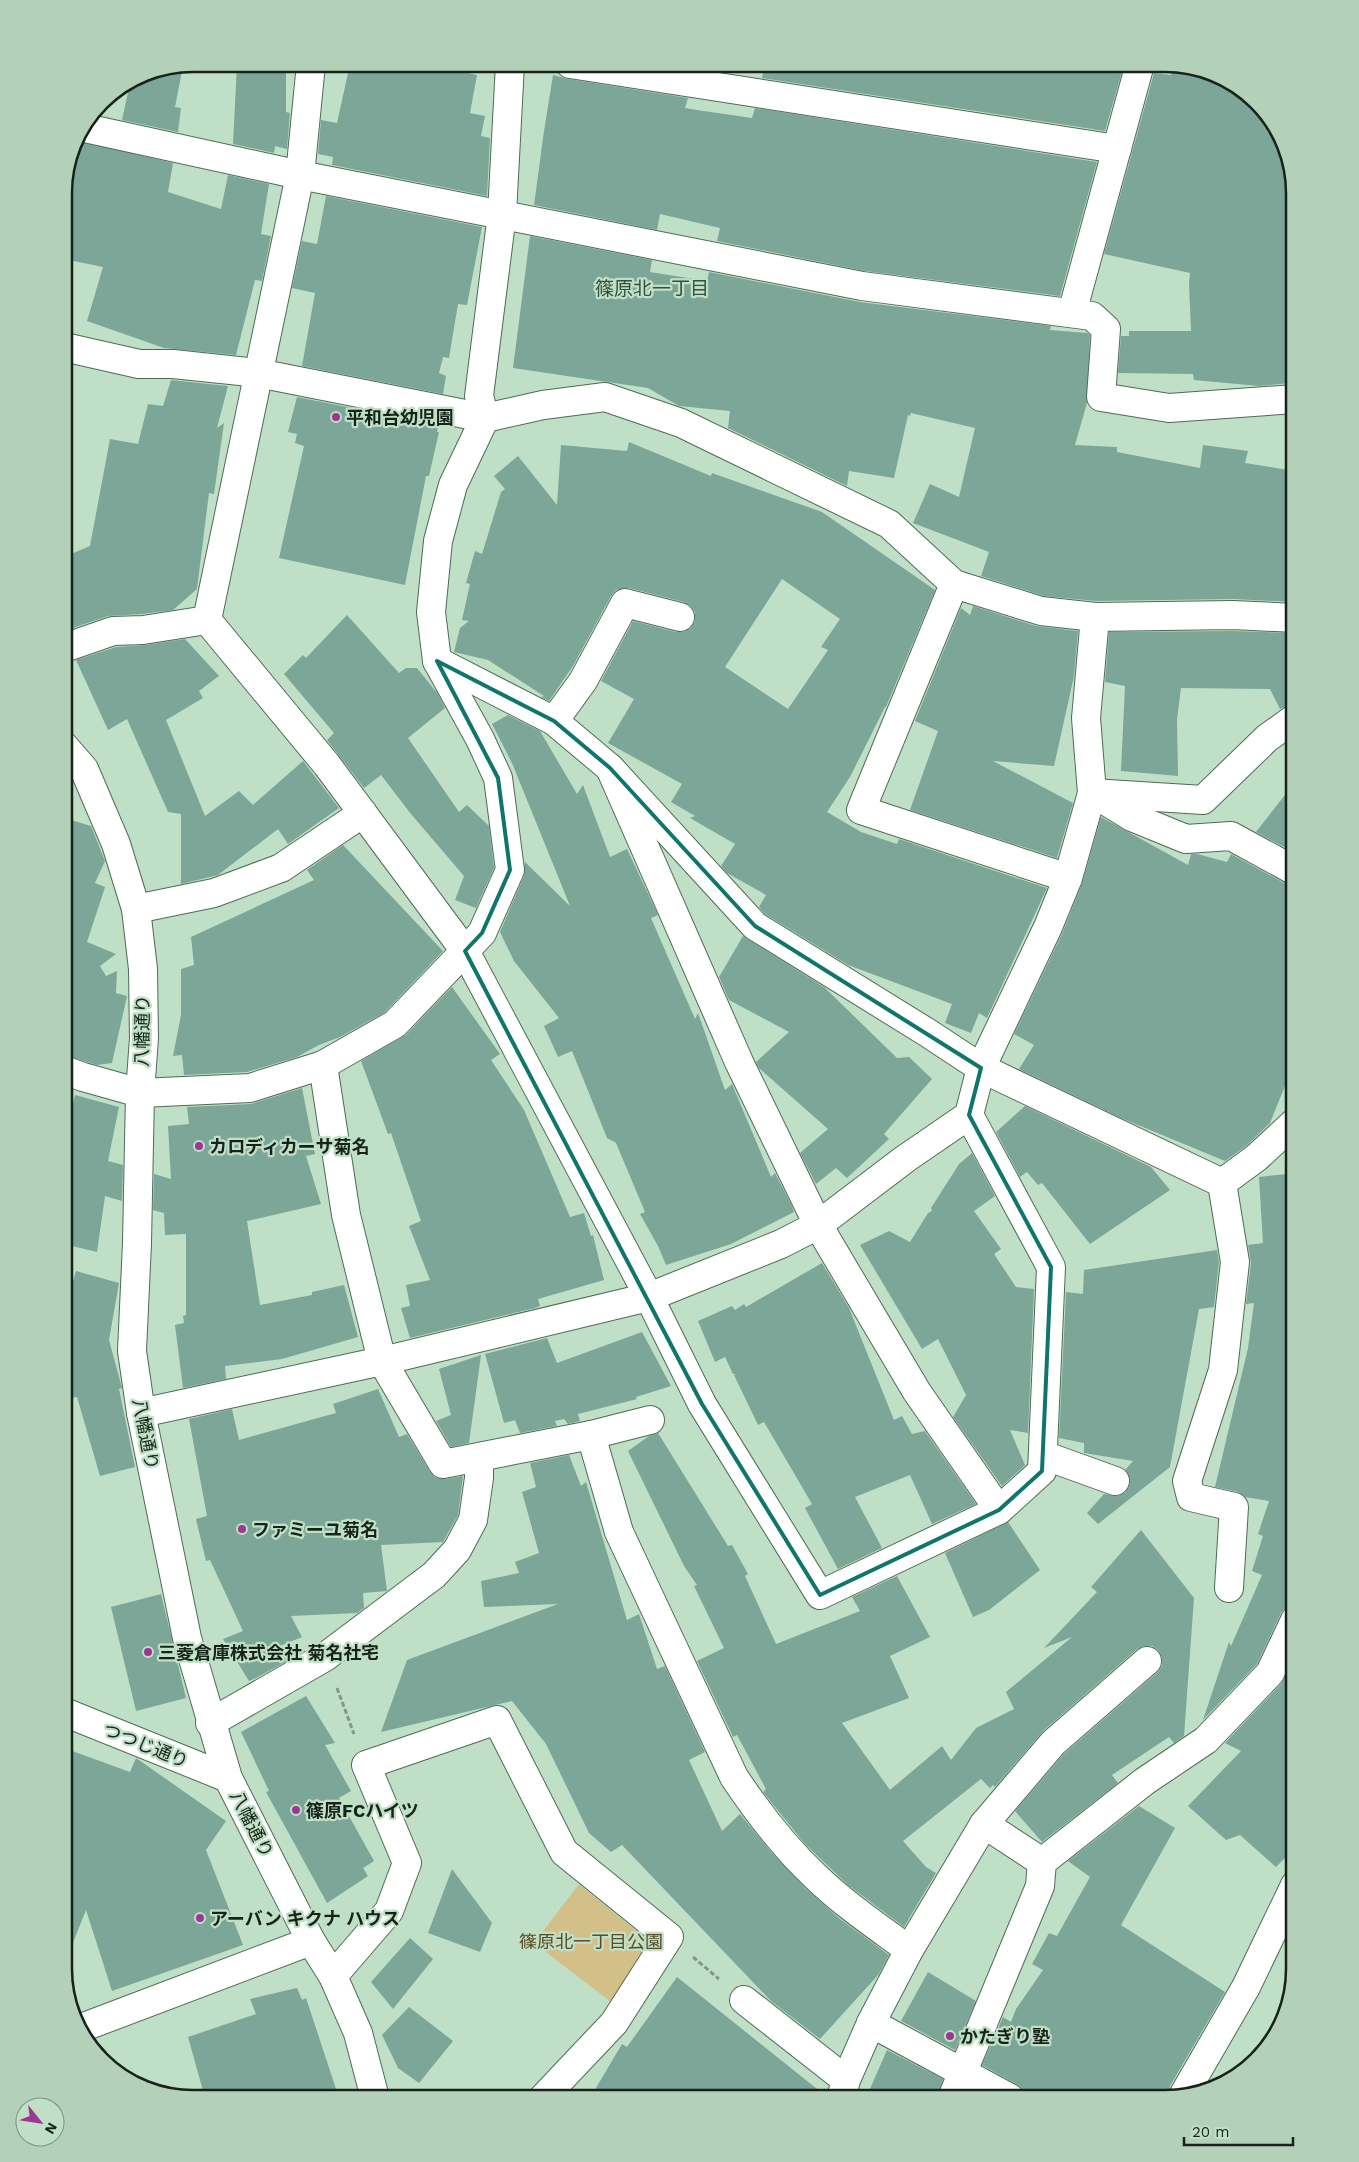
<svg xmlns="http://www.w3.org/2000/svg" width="1359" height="2162" font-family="'Work Sans','Noto Sans JP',sans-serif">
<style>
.green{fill:#d3c088}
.building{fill:#7ca698;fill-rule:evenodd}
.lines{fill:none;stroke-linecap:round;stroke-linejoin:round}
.minor-casing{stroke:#4e6c55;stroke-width:30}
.path{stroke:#809985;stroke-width:3;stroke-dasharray:5 2.5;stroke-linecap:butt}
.minor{stroke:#fff;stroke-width:28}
.rail-casing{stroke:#36463a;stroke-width:5.5}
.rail{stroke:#bfe0c6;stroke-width:4;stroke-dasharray:11;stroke-linecap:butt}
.marked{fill:none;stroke:#0f766e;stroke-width:4;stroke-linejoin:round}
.poi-dot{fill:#9f3495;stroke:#bfe0c6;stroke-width:2}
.labels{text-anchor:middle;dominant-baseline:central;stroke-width:4.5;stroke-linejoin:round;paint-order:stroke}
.poi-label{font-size:18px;font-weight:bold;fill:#17231a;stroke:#bfe0c6;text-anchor:start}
.street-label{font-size:18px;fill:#17231a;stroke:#bfe0c6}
.park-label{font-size:18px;fill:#5a4d26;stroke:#bfe0c6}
.neighbourhood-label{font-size:19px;fill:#34513c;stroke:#bfe0c6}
.rim{fill:none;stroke:#17231a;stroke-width:2.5}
</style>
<rect width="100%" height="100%" fill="#bfe0c6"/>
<polygon class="green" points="579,1884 649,1941 611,2002 534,1943"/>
<g class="building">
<polygon points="237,64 286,64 286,112 290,113 287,149 275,146 274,153 233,144"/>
<polygon points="350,64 470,64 468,73 477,75 470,113 485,116 481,136 490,138 487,196 332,165 333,157 318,154 321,120 337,123"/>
<polygon points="765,64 1035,64 1087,72 1090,64 1123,68 1105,131 762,78"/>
<polygon points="1174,64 1237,86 1282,136 1295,194 1295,368 1288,369 1290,383 1259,386 1194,380 1193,374 1118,373 1121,336 1129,336 1129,331 1191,331 1189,283 1190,273 1104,254 1154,73 1171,75"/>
<polygon points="183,66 175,107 181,108 178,132 122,120 130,83 144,74"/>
<polygon points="553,75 568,79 688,98 685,108 697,110 752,118 755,108 1097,162 1060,296 865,271 717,241 720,228 660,214 657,230 534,205 544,131"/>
<polygon points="76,140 173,163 168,192 221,209 228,175 269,184 261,234 271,236 262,281 255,280 236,355 164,348 87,321 103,267 64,259 64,186"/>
<polygon points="326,196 482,227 467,305 458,304 449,358 443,357 439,373 446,376 443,394 302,366 315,293 292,288 302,241 317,244"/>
<polygon points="530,236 652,260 650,272 707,281 709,272 860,302 1051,326 1050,330 1087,333 1090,335 1087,403 1075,445 1117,447 1117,452 1200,468 1203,445 1248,451 1245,463 1295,471 1295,602 1233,599 1096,601 1044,596 981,576 989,552 913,523 930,484 959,497 975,428 911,413 910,416 908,415 894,478 849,471 847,486 728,428 730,411 679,406 648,388 513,368"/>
<polygon points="171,380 228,386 217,428 224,423 214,494 209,493 197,589 173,610 142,614 108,616 64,631 64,557 90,546 110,439 138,444 148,404 163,406"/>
<polygon points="297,397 438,425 437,432 439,432 429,476 426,476 405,585 279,558 304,446 295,443 297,434 288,432"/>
<path d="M629,442L711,476L712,473L822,512L935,590L886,707H885L850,777L827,812L861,832L897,844L899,839L1047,888L987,1018L979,1013L971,1033L945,1023L952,1004L848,965L765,914L759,907L766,895L727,873L721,866L735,844L690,818L695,816L671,802L682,784L608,743L634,699L601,681L633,621L676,632H684L691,628L695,621V612L691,606L684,602L629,588L616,590L611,596L573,666L549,701L541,697L544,696L488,660L454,652L460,628L469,621L462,620L470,584L466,583L475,551L482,554L501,492L505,489L494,476L518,456L557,505L561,445L627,451ZM782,579L840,619L821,647L828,650L788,709L725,667Z"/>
<polygon points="973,606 1036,626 1078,631 1074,676 1054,766 993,761 1073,803 1057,858 910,810 938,731 915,721 961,608 970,615"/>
<polygon points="347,615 399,673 406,668 417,668 438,694 445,708 408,738 459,812 467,805 489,826 494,868 476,908 455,900 464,876 411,814 381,775 364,788 327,740 334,733 284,674 303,655 306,658"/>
<polygon points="1233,631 1295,633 1295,703 1280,709 1270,689 1181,688 1177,719 1178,776 1121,771 1125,686 1105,682 1109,632"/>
<polygon points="185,639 219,676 199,691 203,698 166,720 205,816 239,791 253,805 303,761 339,808 288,844 278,829 218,875 181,884 181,814 168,812 127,719 108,730 76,660 116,647 145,645"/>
<polygon points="508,715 540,731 577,794 583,785 610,857 627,849 658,915 651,918 695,1019 698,1013 725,1090 732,1084 771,1177 775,1173 791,1204 794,1212 731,1244 666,1265 658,1246 640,1214 645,1212 616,1143 607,1138 572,1051 558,1057 544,1026 559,1018 514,961 500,932 524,876 525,862 570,906 512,763 492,724"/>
<polygon points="1295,782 1295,849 1293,852 1256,832"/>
<polygon points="1101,817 1188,865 1191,854 1197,854 1227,862 1231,854 1288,885 1295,887 1295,1061 1270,1123 1246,1146 1225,1161 1121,1118 1019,1069 1034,1045 1014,1034 1062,934 1082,884"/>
<polygon points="64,818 91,826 105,861 95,883 105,887 87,942 116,954 100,966 106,976 117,971 116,993 127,996 112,1063 97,1065 64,1055"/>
<polygon points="343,845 443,951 385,1012 340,1037 319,1045 297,1057 247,1072 184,1075 182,1055 173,1056 181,1015 181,969 194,965 191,937 314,880 307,870"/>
<polygon points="743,936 824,987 897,1058 909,1057 932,1079 884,1134 889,1139 847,1178 836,1168 816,1184 800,1153 828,1129 759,1068 756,1062 789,1032 729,1000 719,977"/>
<polygon points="452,987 500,1054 491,1060 524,1110 570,1217 584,1213 591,1236 593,1235 604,1280 538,1299 540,1306 535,1308 410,1338 401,1308 410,1306 406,1285 430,1280 409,1226 421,1221 391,1133 388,1134 361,1061 406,1035"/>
<polygon points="302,1088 315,1154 306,1156 321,1204 247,1221 260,1305 312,1295 312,1292 344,1285 358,1337 282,1359 225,1366 226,1379 183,1388 175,1325 184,1323 183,1316 186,1315 186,1234 165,1235 164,1213 153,1210 154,1174 171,1179 168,1126 189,1124 187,1107 251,1104"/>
<polygon points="75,1095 119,1107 108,1161 123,1165 122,1201 105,1196 97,1252 64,1244 64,1141"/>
<polygon points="1025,1106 1151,1167 1170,1190 1090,1244 1042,1183 1038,1185 1027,1172 1020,1177 996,1132"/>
<polygon points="972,1153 995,1196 974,1211 1001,1249 994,1254 1016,1287 1034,1289 1028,1433 1010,1430 1025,1465 1002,1486 953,1417 966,1395 938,1339 922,1349 860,1245 889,1231 910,1242 928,1213 932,1211 931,1208 959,1164"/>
<polygon points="1287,1174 1295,1242 1295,1583 1286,1607 1281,1613 1257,1664 1203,1720 1229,1642 1231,1646 1262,1575 1252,1571 1263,1536 1258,1534 1269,1501 1245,1497 1238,1492 1215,1487 1248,1348 1254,1303 1246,1304 1251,1263 1248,1245 1263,1243 1259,1177"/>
<polygon points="1217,1250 1219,1262 1214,1307 1199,1309 1170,1467 1098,1524 1087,1513 1104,1494 1117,1496 1125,1493 1129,1487 1130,1479 1125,1470 1133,1461 1084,1453 1084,1443 1059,1438 1066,1292 1083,1294 1084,1270"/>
<polygon points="822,1263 849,1308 894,1420 902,1416 912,1434 925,1431 976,1504 932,1524 910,1475 855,1497 882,1548 838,1569 805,1508 812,1504 764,1422 758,1425 734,1375 736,1374 733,1374 725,1357 715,1362 698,1321 732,1306 735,1310 744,1304 746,1307"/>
<polygon points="76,1271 119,1283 109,1340 122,1388 119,1389 135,1467 100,1476 77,1397 64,1399 64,1314"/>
<polygon points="642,1332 671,1386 636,1397 637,1399 578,1414 580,1421 568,1424 564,1419 555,1421 557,1426 520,1433 515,1420 504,1423 485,1354 547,1338 557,1363"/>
<polygon points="481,1355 469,1443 451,1447 436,1421 451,1415 439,1369"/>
<polygon points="378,1389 399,1437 407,1434 430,1472 436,1478 445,1479 463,1476 458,1515 443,1542 381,1545 387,1591 363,1593 364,1608 357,1613 291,1616 302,1637 280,1646 287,1661 256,1678 249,1681 223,1639 243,1631 210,1560 206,1561 196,1519 207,1516 189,1419 232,1409 239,1440 336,1413 333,1404"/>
<polygon points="658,1433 728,1546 732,1545 748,1574 745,1576 776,1644 860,1611 852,1597 897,1576 930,1637 890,1656 909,1698 842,1723 890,1790 942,1746 951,1760 976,1728 1014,1709 1006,1692 1072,1637 1044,1648 1097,1592 1091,1587 1141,1530 1194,1598 1184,1736 1174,1743 1169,1737 1112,1775 1118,1783 1042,1842 1015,1811 1064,1754 1158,1672 1162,1666 1162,1658 1158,1650 1152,1646 1144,1646 1137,1649 1043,1731 995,1787 993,1785 990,1788 981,1779 903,1841 926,1867 936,1873 904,1927 848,1885 805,1844 763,1792 766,1789 737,1735 733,1737 697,1661 724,1648 694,1586 697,1585 684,1566 628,1451 649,1436"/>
<polygon points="569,1455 581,1486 586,1482 627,1620 639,1614 657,1669 665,1666 705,1752 689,1760 722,1831 740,1814 771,1852 805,1888 840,1919 889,1955 879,1974 820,2039 771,2001 622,1845 611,1852 589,1833 546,1744 512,1701 381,1732 407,1660 558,1604 484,1607 481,1581 519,1573 515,1562 539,1553 522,1492 536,1487 530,1463"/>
<polygon points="1008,1522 1040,1570 989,1610 973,1617 945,1553"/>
<polygon points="161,1594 186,1698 136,1711 111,1607"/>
<polygon points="1288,1672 1295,1676 1295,1848 1276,1867 1240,1835 1226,1840 1188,1806 1241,1751 1225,1743 1281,1684"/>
<polygon points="306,1696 335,1743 325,1745 351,1791 339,1798 374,1861 363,1868 368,1876 327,1903 266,1792 269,1791 241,1732"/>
<polygon points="64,1748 130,1772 136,1758 226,1821 206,1850 243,1945 112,1991 86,1910 66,1960 64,1960"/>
<polygon points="1139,1806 1175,1828 1121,1925 1225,1992 1170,2086 1169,2097 1026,2098 1024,2090 1018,2085 982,2065 1003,2017 1011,2022 1016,2009 1043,1970 1032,1964 1049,1933 1057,1936 1090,1877 1068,1861"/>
<polygon points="452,1869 492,1923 480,1952 428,1933"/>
<polygon points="410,1938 433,1959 393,2009 371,1982"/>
<polygon points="928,1972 976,2001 955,2050 901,2021"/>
<polygon points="677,1977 826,2096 826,2098 590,2098 622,2044 627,2047"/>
<polygon points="297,1988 302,2000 306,1998 339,2098 205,2098 188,2037 256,2014 250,1999"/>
<polygon points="409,2007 453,2041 419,2083 398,2068 382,2035"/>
<polygon points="887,2050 943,2079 937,2098 866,2098"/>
</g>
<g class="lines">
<g class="minor-casing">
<g id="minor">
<polyline points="570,64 1117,149"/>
<polyline points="85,128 300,175 862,286 1092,316 1106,329 1101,397 1169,408 1295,399"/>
<polyline points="1072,313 1140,64"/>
<polyline points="64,347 139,364 173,364 258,373 485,418 543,405 605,397 681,423 889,524 954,584 1041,611 1095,617 1233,615 1295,618"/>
<polyline points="954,584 861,810 1068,878"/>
<polyline points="207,620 327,765 465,951 649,1297 702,1404 820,1595 999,1510 917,1392 818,1225 739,1062 610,768"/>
<polyline points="207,620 300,175 311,64"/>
<polyline points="64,648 113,631 143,630 207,620"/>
<polyline points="437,661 554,721 610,768 755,926 928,1033 981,1068 1222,1183"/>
<polyline points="554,721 583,681 625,603 680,617"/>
<polyline points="64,746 84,769 116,844 136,909 143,969 144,1038 140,1093 137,1243 132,1351 141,1413 187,1638 228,1778 311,1941 333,1976 358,2033 375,2098"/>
<polyline points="1092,793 1203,800 1267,738 1295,718"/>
<polyline points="1096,795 1132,817 1186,839 1231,836 1295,871"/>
<polyline points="136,909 214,893 281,868 363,813"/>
<path d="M323,1065L346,1215L382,1361L443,1464L591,1435L619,1532L734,1777C758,1813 785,1848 816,1877C845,1905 878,1927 909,1950"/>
<polyline points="64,1070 83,1077 140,1093 250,1088 323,1065 395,1024 482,933 510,870 498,778 480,739 437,661 431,612 438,541 453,485 485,418 479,396 502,214 510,64"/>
<polyline points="969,1115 1051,1267 1042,1471 999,1510"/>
<polyline points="1222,1183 1235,1262 1223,1370 1187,1481 1191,1497 1234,1507 1229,1588"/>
<polyline points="1222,1183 1256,1158 1295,1122"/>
<polyline points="141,1413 382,1361 649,1297 781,1244 818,1225 905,1159 969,1115 981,1068 1048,927 1068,878 1092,793 1086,718 1095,617"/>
<polyline points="591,1435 650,1420"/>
<polyline points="1043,1455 1115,1481"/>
<polyline points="64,1712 228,1778"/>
<polyline points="210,1723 325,1657 434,1575 457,1550 473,1520 479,1478 479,1458"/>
<polyline points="984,1824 1042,1862"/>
<polyline points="333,1976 389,1911 407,1863 366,1765 497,1720 564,1852 669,1937 614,2023 543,2098"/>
<polyline points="744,2000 846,2080"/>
<polyline points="871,2023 1010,2098"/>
<polyline points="78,2027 81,2028 311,1941"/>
<polyline points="1184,2094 1246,1987 1295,1885"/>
<polyline points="841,2098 846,2080 871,2023 909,1950 984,1824 1053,1743 1147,1661"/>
<polyline points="952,2098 1040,1886 1042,1862 1145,1781 1206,1740 1270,1673 1295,1620"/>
</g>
</g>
<g class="path">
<polyline points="337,1688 354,1734"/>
<polyline points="693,1957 719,1979"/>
</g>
<use href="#minor" class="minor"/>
<g class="rail-casing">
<polyline id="rail" points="1270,2043 1275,2034"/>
</g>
<use href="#rail" class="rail"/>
</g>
<path class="marked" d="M437,661L554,721L610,768L755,926L981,1068L969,1115L1051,1267L1042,1471L999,1510L820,1595L702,1404L465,951L482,933L510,870L498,778Z"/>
<g class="poi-dot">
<circle cx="336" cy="417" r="5"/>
<circle cx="199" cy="1146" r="5"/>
<circle cx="242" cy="1529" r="5"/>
<circle cx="148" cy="1652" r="5"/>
<circle cx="296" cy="1810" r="5"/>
<circle cx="200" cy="1918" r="5"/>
<circle cx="950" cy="2036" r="5"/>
</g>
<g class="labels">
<g class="poi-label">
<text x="346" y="417">平和台幼児園</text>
<text x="209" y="1146">カロディカーサ菊名</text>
<text x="252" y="1529">ファミーユ菊名</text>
<text x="158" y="1652">三菱倉庫株式会社 菊名社宅</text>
<text x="306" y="1810">篠原FCハイツ</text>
<text x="210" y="1918">アーバン キクナ ハウス</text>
<text x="960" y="2036">かたぎり塾</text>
</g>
<g class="street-label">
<text transform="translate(142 1031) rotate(-89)">八幡通り</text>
<text transform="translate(146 1434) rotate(79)">八幡通り</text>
<text transform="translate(146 1745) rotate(22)">つつじ通り</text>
<text transform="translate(252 1824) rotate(63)">八幡通り</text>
</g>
<g class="park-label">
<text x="591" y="1941">篠原北一丁目公園</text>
</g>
<g class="neighbourhood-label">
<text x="652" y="288">篠原北一丁目</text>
</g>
</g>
<path d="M0 0H1359V2162H0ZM193 72H1165A121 121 0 0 1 1286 193V1969A121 121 0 0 1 1165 2090H193A121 121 0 0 1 72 1969V193A121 121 0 0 1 193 72Z" fill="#b2d1b8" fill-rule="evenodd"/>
<path class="rim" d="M193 72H1165A121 121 0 0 1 1286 193V1969A121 121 0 0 1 1165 2090H193A121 121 0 0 1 72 1969V193A121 121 0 0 1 193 72Z"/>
<g transform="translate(40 2122) rotate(120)"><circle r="24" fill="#bfe0c6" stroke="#7c9481"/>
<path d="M0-4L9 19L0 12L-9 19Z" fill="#9f3495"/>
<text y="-8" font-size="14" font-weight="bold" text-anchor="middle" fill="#17231a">N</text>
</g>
<path d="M1184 2137v8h109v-8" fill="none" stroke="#17231a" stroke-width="2.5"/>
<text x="1192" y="2137" font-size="15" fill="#17231a" stroke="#bfe0c6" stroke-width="4" paint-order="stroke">20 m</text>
</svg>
